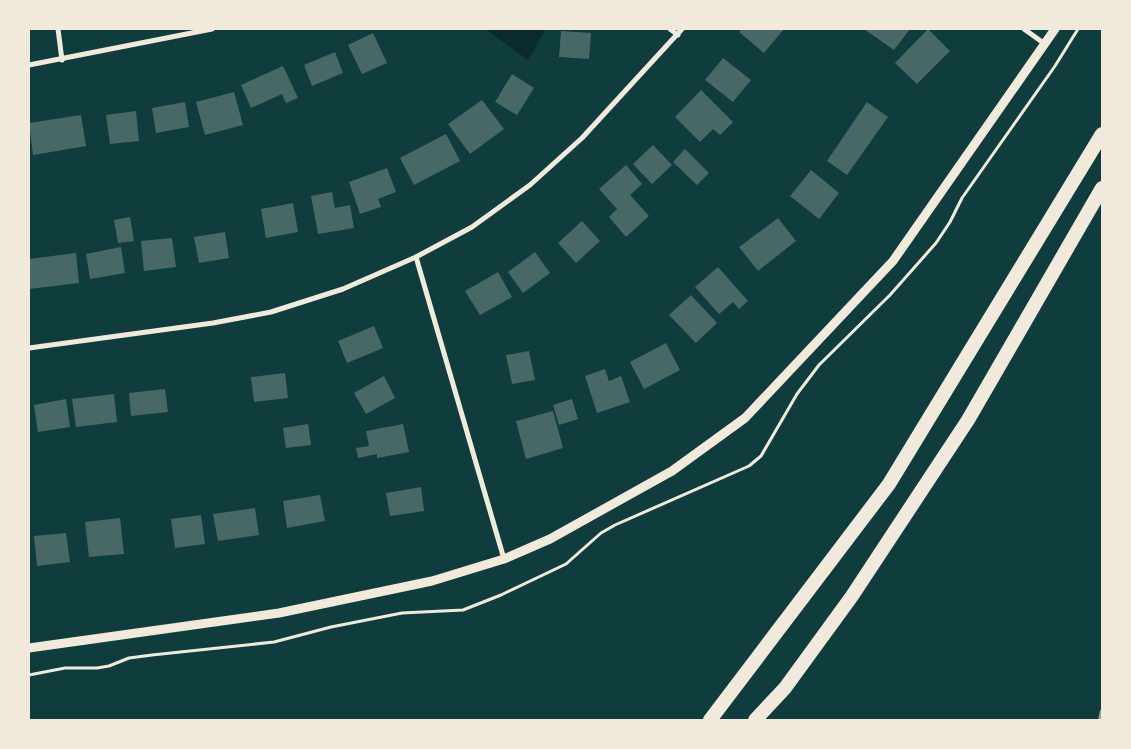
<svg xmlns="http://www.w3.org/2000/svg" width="1131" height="749" font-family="'PT Sans',sans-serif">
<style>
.water{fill:#0a2a2b}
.building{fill:#486865}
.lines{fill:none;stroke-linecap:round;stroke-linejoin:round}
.path{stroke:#f1e9da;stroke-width:3}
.minor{stroke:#f1e9da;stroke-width:5}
.tertiary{stroke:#f1e9da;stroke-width:9}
.trunk{stroke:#f1e9da;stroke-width:14}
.rail{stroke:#97a49c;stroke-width:4}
</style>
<rect width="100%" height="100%" fill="#0f3d3e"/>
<polygon class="water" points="485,29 546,29 528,60"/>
<g class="building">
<polygon points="742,29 784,29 764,53 739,32"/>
<polygon points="864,29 910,29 894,50"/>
<polygon points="928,29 950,51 917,84 895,63"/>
<polygon points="561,31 591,33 589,59 559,57"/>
<polygon points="373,33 387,63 362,74 348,45"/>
<polygon points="335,52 343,73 312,86 304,65"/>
<polygon points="723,58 751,80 733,102 705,80"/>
<polygon points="283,66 298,98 286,103 282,94 251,108 241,85"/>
<polygon points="512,74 534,88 517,115 495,102"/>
<polygon points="701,90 733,122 720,135 713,129 700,142 675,117"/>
<polygon points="234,92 243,125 205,135 196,102"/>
<polygon points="482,100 504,129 470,154 448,124"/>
<polygon points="185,102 189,127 156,133 152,108"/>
<polygon points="867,102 888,117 847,175 827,161"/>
<polygon points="136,111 139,141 110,144 106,115"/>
<polygon points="81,115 86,146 33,155 29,123"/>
<polygon points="446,134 460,161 414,185 400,158"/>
<polygon points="653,145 672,165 652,184 633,164"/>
<polygon points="685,149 709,173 697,185 673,162"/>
<polygon points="626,165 642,184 630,195 649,216 626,237 609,217 617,209 599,189"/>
<polygon points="387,168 396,192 378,199 381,207 360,214 349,182"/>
<polygon points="811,170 839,193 819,219 790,196"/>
<polygon points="332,192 335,208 350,205 354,228 318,234 311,196"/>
<polygon points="293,203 298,232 266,238 261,209"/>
<polygon points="130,217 134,241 118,243 114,220"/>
<polygon points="778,218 796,241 758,271 739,247"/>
<polygon points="582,221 600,241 576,263 558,243"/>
<polygon points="225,232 229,258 199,263 194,237"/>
<polygon points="172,238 176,267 144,271 141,241"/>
<polygon points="121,247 125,273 90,279 86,254"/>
<polygon points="535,252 550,273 523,293 508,272"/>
<polygon points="76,253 79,283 29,289 29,259"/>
<polygon points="718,267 748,301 739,309 733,302 719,314 695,287"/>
<polygon points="498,272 512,297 480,315 465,291"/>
<polygon points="691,295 717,323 696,343 669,315"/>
<polygon points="374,326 383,348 347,363 338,341"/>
<polygon points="666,343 680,370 644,389 630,362"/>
<polygon points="529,351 535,380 512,384 506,355"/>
<polygon points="605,369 609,381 621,376 630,402 597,413 585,376"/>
<polygon points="285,373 288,398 254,402 251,377"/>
<polygon points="384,376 395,398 366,414 354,393"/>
<polygon points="165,389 168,412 131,416 129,393"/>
<polygon points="114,394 117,422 76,427 72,399"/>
<polygon points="66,399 70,427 38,432 34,405"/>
<polygon points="572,399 578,419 559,425 553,405"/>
<polygon points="553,411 563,448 526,459 516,421"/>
<polygon points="308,424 311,445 286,448 283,428"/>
<polygon points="403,424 409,452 377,458 377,454 358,458 356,448 369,446 366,431"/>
<polygon points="421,487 424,511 390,516 386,493"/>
<polygon points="320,495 325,521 287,528 283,501"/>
<polygon points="255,508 259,535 218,541 213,514"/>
<polygon points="201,515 205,544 175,548 171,519"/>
<polygon points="120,518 124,554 89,557 85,522"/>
<polygon points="66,533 70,562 37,566 34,536"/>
</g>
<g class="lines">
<polyline class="path" points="29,675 65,668 97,668 109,666 129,658 152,655 274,642 331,627 402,613 463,610 501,595 566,564 601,533 615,525 749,466 761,456 797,394 819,365 890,295 936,243 950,222 962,198 1055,66 1078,29"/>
<g class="minor">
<polyline points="58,29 62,60"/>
<polyline points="670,29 678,35"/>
<polyline points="1024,29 1045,44"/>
<polyline points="29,65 212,29"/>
<polyline points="416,257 504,559"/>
<polyline points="29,348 213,323 271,312 343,289 416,257 472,227 530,185 582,138 682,29"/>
</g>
<polyline class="tertiary" points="29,648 279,613 432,581 504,559 550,539 672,471 745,418 893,261 1055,29"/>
<g class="trunk">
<polyline points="710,720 889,484 1102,134"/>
<polyline points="755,720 785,688 852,596 968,420 1102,188"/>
</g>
<polyline class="rail" points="1100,720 1102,711"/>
</g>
<rect width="1131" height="749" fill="none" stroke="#f1e9da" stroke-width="60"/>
</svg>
